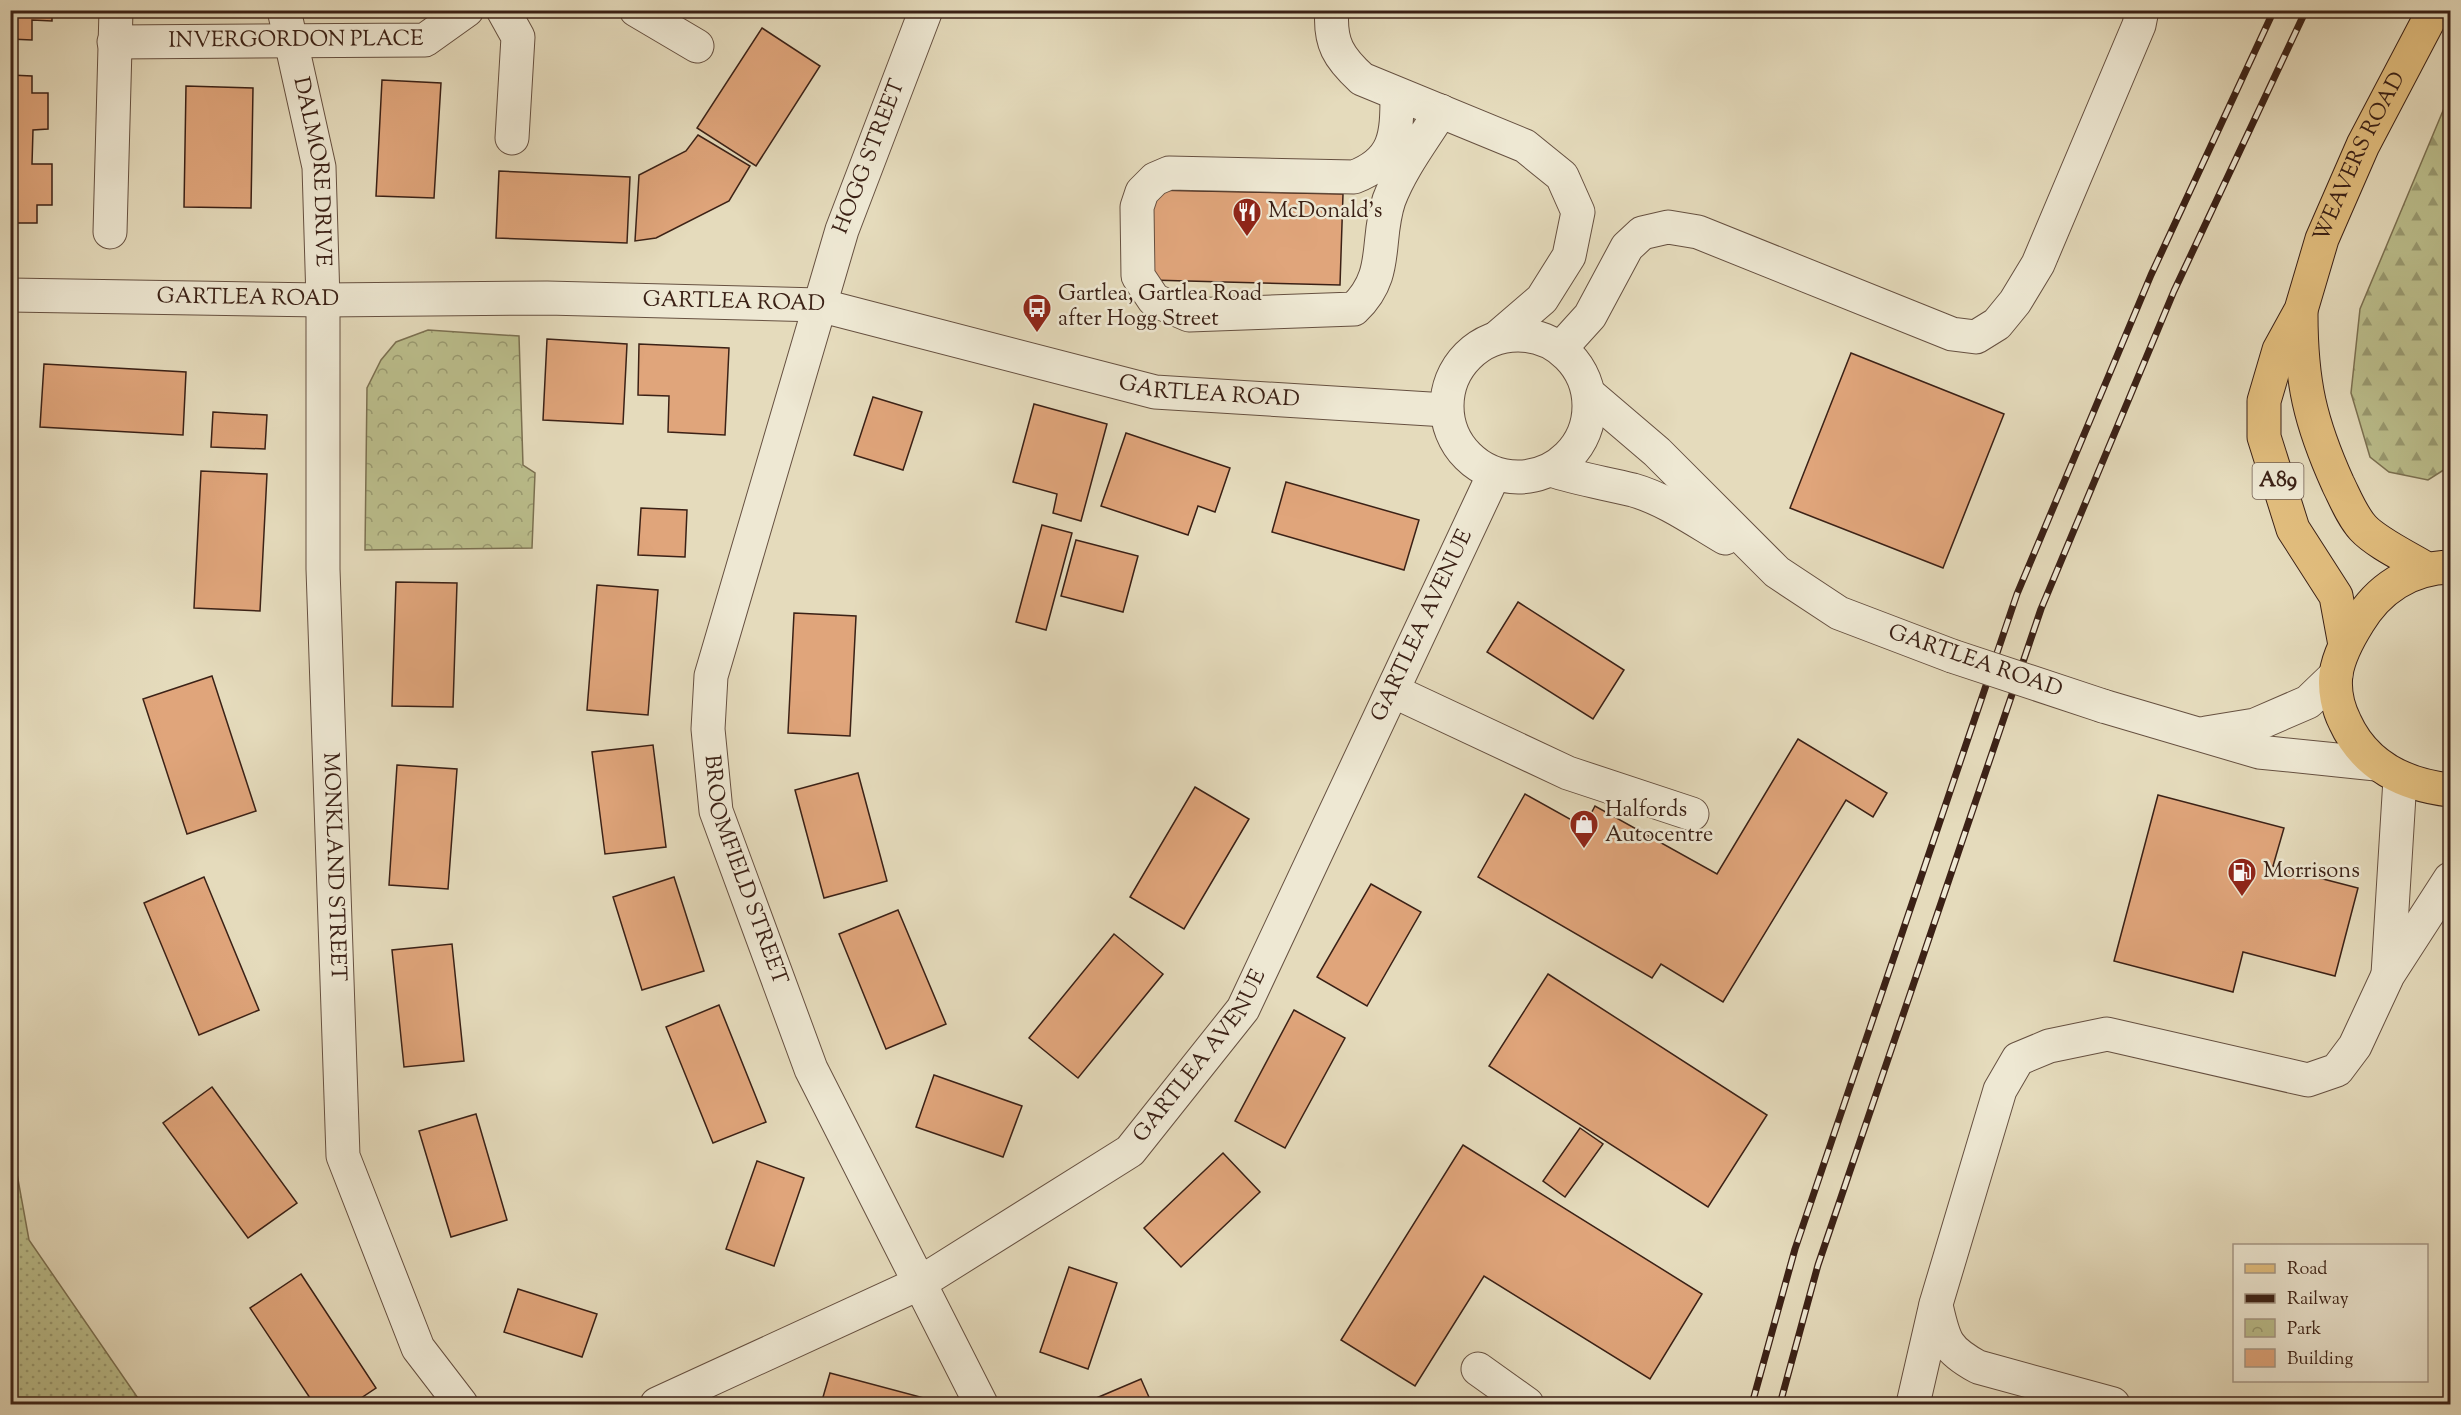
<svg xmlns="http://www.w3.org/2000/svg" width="2461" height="1415" font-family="'Sorts Mill Goudy',serif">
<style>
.grass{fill:url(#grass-dots);stroke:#7b7051;stroke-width:1.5}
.forest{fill:url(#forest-firs);stroke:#7b7051;stroke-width:1.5}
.park{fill:url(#park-crowns);stroke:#7b7051;stroke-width:1.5}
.building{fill:#e0a57b;stroke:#3b2116;stroke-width:1.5}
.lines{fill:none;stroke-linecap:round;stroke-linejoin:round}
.minor-casing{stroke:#665040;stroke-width:35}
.major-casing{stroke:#3b2116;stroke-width:35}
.minor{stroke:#eee8d3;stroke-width:33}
.major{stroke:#e2be7e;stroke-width:33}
.rail-casing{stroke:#3b2116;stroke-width:7}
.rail{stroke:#eee8d3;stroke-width:4.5;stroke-dasharray:14;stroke-linecap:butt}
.minor-bridge-casing{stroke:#665040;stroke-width:35;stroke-linecap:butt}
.minor-bridge{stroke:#eee8d3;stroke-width:33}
.labels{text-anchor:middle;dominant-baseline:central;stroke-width:5;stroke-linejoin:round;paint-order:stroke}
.shield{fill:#eee8d3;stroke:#715d4f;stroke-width:1.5}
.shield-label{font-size:21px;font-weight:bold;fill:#3b2116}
.street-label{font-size:22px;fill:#3b2116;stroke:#eee8d3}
.poi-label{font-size:22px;fill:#3b2116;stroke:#eee8d3;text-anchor:start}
</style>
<defs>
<pattern id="grass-dots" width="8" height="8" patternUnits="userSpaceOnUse" patternTransform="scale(1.5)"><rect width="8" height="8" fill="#bbbe8c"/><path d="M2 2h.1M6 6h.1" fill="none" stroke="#999a71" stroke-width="1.8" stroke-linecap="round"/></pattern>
<pattern id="forest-firs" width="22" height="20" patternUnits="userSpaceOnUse" patternTransform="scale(1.5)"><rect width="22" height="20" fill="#bbbe8c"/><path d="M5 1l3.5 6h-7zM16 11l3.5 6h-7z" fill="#999a71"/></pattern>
<pattern id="park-crowns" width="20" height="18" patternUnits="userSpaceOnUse" patternTransform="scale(1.5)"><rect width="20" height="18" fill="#bbbe8c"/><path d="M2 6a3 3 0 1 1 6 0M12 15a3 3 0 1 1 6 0" fill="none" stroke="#999a71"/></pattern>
</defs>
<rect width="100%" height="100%" fill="#e5dbbc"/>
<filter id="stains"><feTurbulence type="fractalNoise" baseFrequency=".00333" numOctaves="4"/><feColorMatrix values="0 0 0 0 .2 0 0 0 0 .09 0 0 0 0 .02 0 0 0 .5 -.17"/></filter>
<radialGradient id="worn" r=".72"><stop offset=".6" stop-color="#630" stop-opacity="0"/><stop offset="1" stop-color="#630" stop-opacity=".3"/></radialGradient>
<polygon class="grass" points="11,538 17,538 17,1174 29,1240 142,1404 11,1404"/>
<polygon class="forest" points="2450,94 2450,252 2444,337 2450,357 2450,466 2428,480 2389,472 2370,457 2351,393 2360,309"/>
<polygon class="park" points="428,330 519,336 523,465 535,473 532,548 365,550 367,388 381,360 396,342"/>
<g class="building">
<polygon points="10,10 52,10 52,21 32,20 32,40 10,39"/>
<polygon points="762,28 820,66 756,166 697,128"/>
<polygon points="10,75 32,76 32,93 48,93 48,129 33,130 32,164 52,164 52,205 37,205 37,223 10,223"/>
<polygon points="382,80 441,83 434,198 376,196"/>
<polygon points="186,86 253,88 251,208 184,207"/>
<polygon points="698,135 750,166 729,201 656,238 635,241 639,175 686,151"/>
<polygon points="499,171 630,177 627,243 496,238"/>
<polygon points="1153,190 1343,194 1340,285 1150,280"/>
<polygon points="547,339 627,344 623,424 543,420"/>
<polygon points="639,344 729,348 725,435 668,432 669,396 638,395"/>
<polygon points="1851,353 2004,414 1943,568 1790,508"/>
<polygon points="44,364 186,372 183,435 40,427"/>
<polygon points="873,397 922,412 903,470 854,455"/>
<polygon points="1034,404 1107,424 1081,521 1053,513 1057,494 1013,482"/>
<polygon points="213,412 267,415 265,449 211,447"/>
<polygon points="1126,433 1230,468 1215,512 1198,506 1188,535 1101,506"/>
<polygon points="201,471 267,474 260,611 194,608"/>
<polygon points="1286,482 1419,520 1404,570 1272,532"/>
<polygon points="641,508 687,510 685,557 638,555"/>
<polygon points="1042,525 1072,533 1046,630 1016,622"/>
<polygon points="1076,540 1138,556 1123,612 1061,596"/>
<polygon points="396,582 457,583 453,707 392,706"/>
<polygon points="597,585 658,590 648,715 587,710"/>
<polygon points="1518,602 1624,670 1593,719 1487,652"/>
<polygon points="794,613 856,616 850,736 788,733"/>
<polygon points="212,676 256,811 187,834 143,699"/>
<polygon points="1798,739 1887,793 1873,817 1846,800 1723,1002 1661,964 1652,978 1478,877 1525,794 1584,827 1595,806 1717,874"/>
<polygon points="653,745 666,847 605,854 592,752"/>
<polygon points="397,765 457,769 448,889 389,885"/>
<polygon points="858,773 887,881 824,898 795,790"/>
<polygon points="1195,787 1249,819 1184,929 1130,897"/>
<polygon points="2158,795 2284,828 2273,866 2358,888 2335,976 2243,952 2233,992 2114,961"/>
<polygon points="204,877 259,1010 199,1035 144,903"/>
<polygon points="674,877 704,971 642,990 613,897"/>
<polygon points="1371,884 1421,912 1367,1006 1317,977"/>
<polygon points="898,910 946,1024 886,1049 839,934"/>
<polygon points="1114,934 1163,974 1078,1078 1029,1038"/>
<polygon points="452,944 464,1061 404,1067 392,950"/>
<polygon points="1548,974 1767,1115 1708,1207 1489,1066"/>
<polygon points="719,1005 766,1122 713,1143 666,1027"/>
<polygon points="1294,1010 1345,1038 1285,1148 1235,1121"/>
<polygon points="934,1075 1022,1106 1003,1157 916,1127"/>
<polygon points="212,1087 297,1203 248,1238 163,1123"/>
<polygon points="476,1114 507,1220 451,1237 419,1131"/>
<polygon points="1580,1128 1603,1144 1565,1197 1543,1181"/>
<polygon points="1463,1145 1702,1294 1650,1379 1484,1276 1415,1386 1341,1340"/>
<polygon points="1223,1153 1260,1192 1181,1267 1144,1228"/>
<polygon points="757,1161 804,1178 774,1266 726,1249"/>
<polygon points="1069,1267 1117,1283 1088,1369 1040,1352"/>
<polygon points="301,1274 376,1388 352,1404 314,1404 250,1308"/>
<polygon points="518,1289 597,1314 582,1357 504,1332"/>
<polygon points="830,1373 924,1398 923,1404 821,1404"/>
<polygon points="1141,1379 1152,1404 1088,1404 1087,1402"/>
</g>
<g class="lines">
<g class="minor-casing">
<g id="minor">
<path id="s1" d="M284,10L319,167L323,300V569L343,1156L418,1348L461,1404"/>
<polyline points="503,10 518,37 512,138"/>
<polyline points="636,10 697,46"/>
<path id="s2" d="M926,10L842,230L711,676L708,729L716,811L811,1069L981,1404"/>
<path d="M1332,10C1329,43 1339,58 1362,79L1525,146L1562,176L1578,212L1569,256L1542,299L1499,336"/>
<path id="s3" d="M114,42L425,40L467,10"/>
<path d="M1397,95C1397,135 1396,161 1354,177L1169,173L1155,179L1142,192L1137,207L1138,276L1154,300L1189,315L1354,309C1390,275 1375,241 1389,200C1401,168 1423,140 1441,111"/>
<polyline points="110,232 116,10"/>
<path id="s4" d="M10,295L323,300L547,298L819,305L1155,392L1446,410"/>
<circle cx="1518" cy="406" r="71"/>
<polyline points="1561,348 1590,316 1627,247 1642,233 1668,227 1698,232 1952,334 1976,337 1997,324 2015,302 2038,264 2139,25 2142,10"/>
<polyline points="1589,394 1657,452 1777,572 1839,613 1952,656"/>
<path d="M1551,470C1578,479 1605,483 1633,490C1665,499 1696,521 1725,538"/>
<polyline points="1393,691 1568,773 1692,814"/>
<polyline points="2103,706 2259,752 2376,764"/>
<polyline points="2206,733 2255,725 2308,702 2336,675"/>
<polyline points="2388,974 2400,779"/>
<path d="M1936,1305C1944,1340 1945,1349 1978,1367L2113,1404"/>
<polyline points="1478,1369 1527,1404"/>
<path id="s5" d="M657,1404L918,1284L1130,1151L1243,1009L1494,474"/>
<polyline points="1913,1404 1936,1304 2000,1090 2018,1059 2049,1046 2107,1034 2308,1080 2337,1070 2355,1046 2388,975 2450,879"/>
</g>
</g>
<g class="major-casing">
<g id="major">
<path d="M2301,314C2301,382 2310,422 2338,484C2345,498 2352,516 2363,528C2377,543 2407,557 2425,568"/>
<path d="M2450,567C2410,568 2378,589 2358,623C2348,639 2339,655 2336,674C2334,690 2338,708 2345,722C2365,766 2405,785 2450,790"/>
<path id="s6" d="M2345,645L2336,596L2293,529L2264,437V401L2279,350L2301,310L2322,239L2363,145L2434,10"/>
</g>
</g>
<use href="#minor" class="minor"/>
<use href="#major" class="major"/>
<g class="rail-casing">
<g id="rail">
<polyline points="1752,1404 1795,1249 2017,594 2151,275 2274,10"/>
<polyline points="1780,1404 1818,1265 2041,609 2174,291 2306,10"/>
</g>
</g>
<use href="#rail" class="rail"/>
<g class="minor-bridge-casing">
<polyline id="minor-bridge" points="1952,656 2103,706"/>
</g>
<use href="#minor-bridge" class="minor-bridge"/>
</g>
<defs>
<g id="restaurant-pin" transform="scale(1.5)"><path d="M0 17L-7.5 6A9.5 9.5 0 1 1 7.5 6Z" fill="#8f2418" stroke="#eee8d3"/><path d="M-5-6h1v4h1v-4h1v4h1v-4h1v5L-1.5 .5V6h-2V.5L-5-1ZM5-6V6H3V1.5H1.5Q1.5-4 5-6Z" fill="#fff"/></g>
<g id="bus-pin" transform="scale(1.5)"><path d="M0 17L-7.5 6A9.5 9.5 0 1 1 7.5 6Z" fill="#8f2418" stroke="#eee8d3"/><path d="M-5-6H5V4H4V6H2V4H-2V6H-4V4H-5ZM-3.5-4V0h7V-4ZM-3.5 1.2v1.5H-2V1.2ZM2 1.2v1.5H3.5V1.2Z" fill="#fff"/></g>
<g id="shop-pin" transform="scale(1.5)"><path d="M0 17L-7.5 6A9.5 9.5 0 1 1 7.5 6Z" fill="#8f2418" stroke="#eee8d3"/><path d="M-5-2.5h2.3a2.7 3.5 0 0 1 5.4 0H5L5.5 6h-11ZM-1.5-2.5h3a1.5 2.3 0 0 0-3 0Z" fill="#fff"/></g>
<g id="fuel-pin" transform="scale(1.5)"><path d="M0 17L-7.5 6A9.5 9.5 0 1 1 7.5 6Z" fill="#8f2418" stroke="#eee8d3"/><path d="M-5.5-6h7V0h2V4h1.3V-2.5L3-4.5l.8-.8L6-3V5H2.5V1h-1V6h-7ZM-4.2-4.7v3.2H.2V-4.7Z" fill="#fff"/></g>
</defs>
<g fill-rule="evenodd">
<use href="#restaurant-pin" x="1247" y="212"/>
<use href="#bus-pin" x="1037" y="308"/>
<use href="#shop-pin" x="1584" y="824"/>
<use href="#fuel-pin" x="2242" y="872"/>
</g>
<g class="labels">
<rect class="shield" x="2252.5" y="463" width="51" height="36" rx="4.5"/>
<g class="shield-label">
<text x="2278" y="481">A89</text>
</g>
<g class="street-label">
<text stroke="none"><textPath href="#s3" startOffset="182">INVERGORDON PLACE</textPath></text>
<text transform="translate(870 157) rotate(-69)">HOGG STREET</text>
<text stroke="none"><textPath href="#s6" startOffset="525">WEAVERS ROAD</textPath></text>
<text stroke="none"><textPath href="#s1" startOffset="165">DALMORE DRIVE</textPath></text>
<text stroke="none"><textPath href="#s4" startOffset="238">GARTLEA ROAD</textPath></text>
<text stroke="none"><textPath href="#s4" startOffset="724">GARTLEA ROAD</textPath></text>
<text stroke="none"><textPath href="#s4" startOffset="1210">GARTLEA ROAD</textPath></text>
<text stroke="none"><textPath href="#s5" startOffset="1142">GARTLEA AVENUE</textPath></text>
<text transform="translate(1975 662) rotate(19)">GARTLEA ROAD</text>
<text stroke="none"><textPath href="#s1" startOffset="861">MONKLAND STREET</textPath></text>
<text stroke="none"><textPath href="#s2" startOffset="900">BROOMFIELD STREET</textPath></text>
<text stroke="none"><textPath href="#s5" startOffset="656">GARTLEA AVENUE</textPath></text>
</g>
<g class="poi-label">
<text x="1268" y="212">McDonald's</text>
<text x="1058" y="295">Gartlea, Gartlea Road<tspan x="1058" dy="25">after Hogg Street</tspan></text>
<text x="1605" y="811">Halfords<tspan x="1605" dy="25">Autocentre</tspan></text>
<text x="2263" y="872">Morrisons</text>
</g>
</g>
<rect width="2461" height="1415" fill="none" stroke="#e5dbbc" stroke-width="36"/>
<rect x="12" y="12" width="2437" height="1391" fill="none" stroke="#3b2116" stroke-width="3"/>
<rect x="18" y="18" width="2425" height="1379" fill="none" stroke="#3b2116" stroke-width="1.5"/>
<rect x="2233" y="1244" width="195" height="138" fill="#eee8d3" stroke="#a69887" stroke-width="1.5"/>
<rect x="2245" y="1264" width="30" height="9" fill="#e2be7e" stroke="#a69887" stroke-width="1.5"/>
<text x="2287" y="1274" font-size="18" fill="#3b2116">Road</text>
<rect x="2245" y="1294" width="30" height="9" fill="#3b2116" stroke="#a69887" stroke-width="1.5"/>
<text x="2287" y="1304" font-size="18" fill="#3b2116">Railway</text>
<rect x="2245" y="1319" width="30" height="18" fill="url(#park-crowns)" stroke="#a69887" stroke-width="1.5"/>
<text x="2287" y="1334" font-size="18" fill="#3b2116">Park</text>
<rect x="2245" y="1349" width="30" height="18" fill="#e0a57b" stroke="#a69887" stroke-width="1.5"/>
<text x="2287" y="1364" font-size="18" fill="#3b2116">Building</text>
<rect width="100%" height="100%" filter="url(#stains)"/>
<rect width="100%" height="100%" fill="url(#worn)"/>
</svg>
